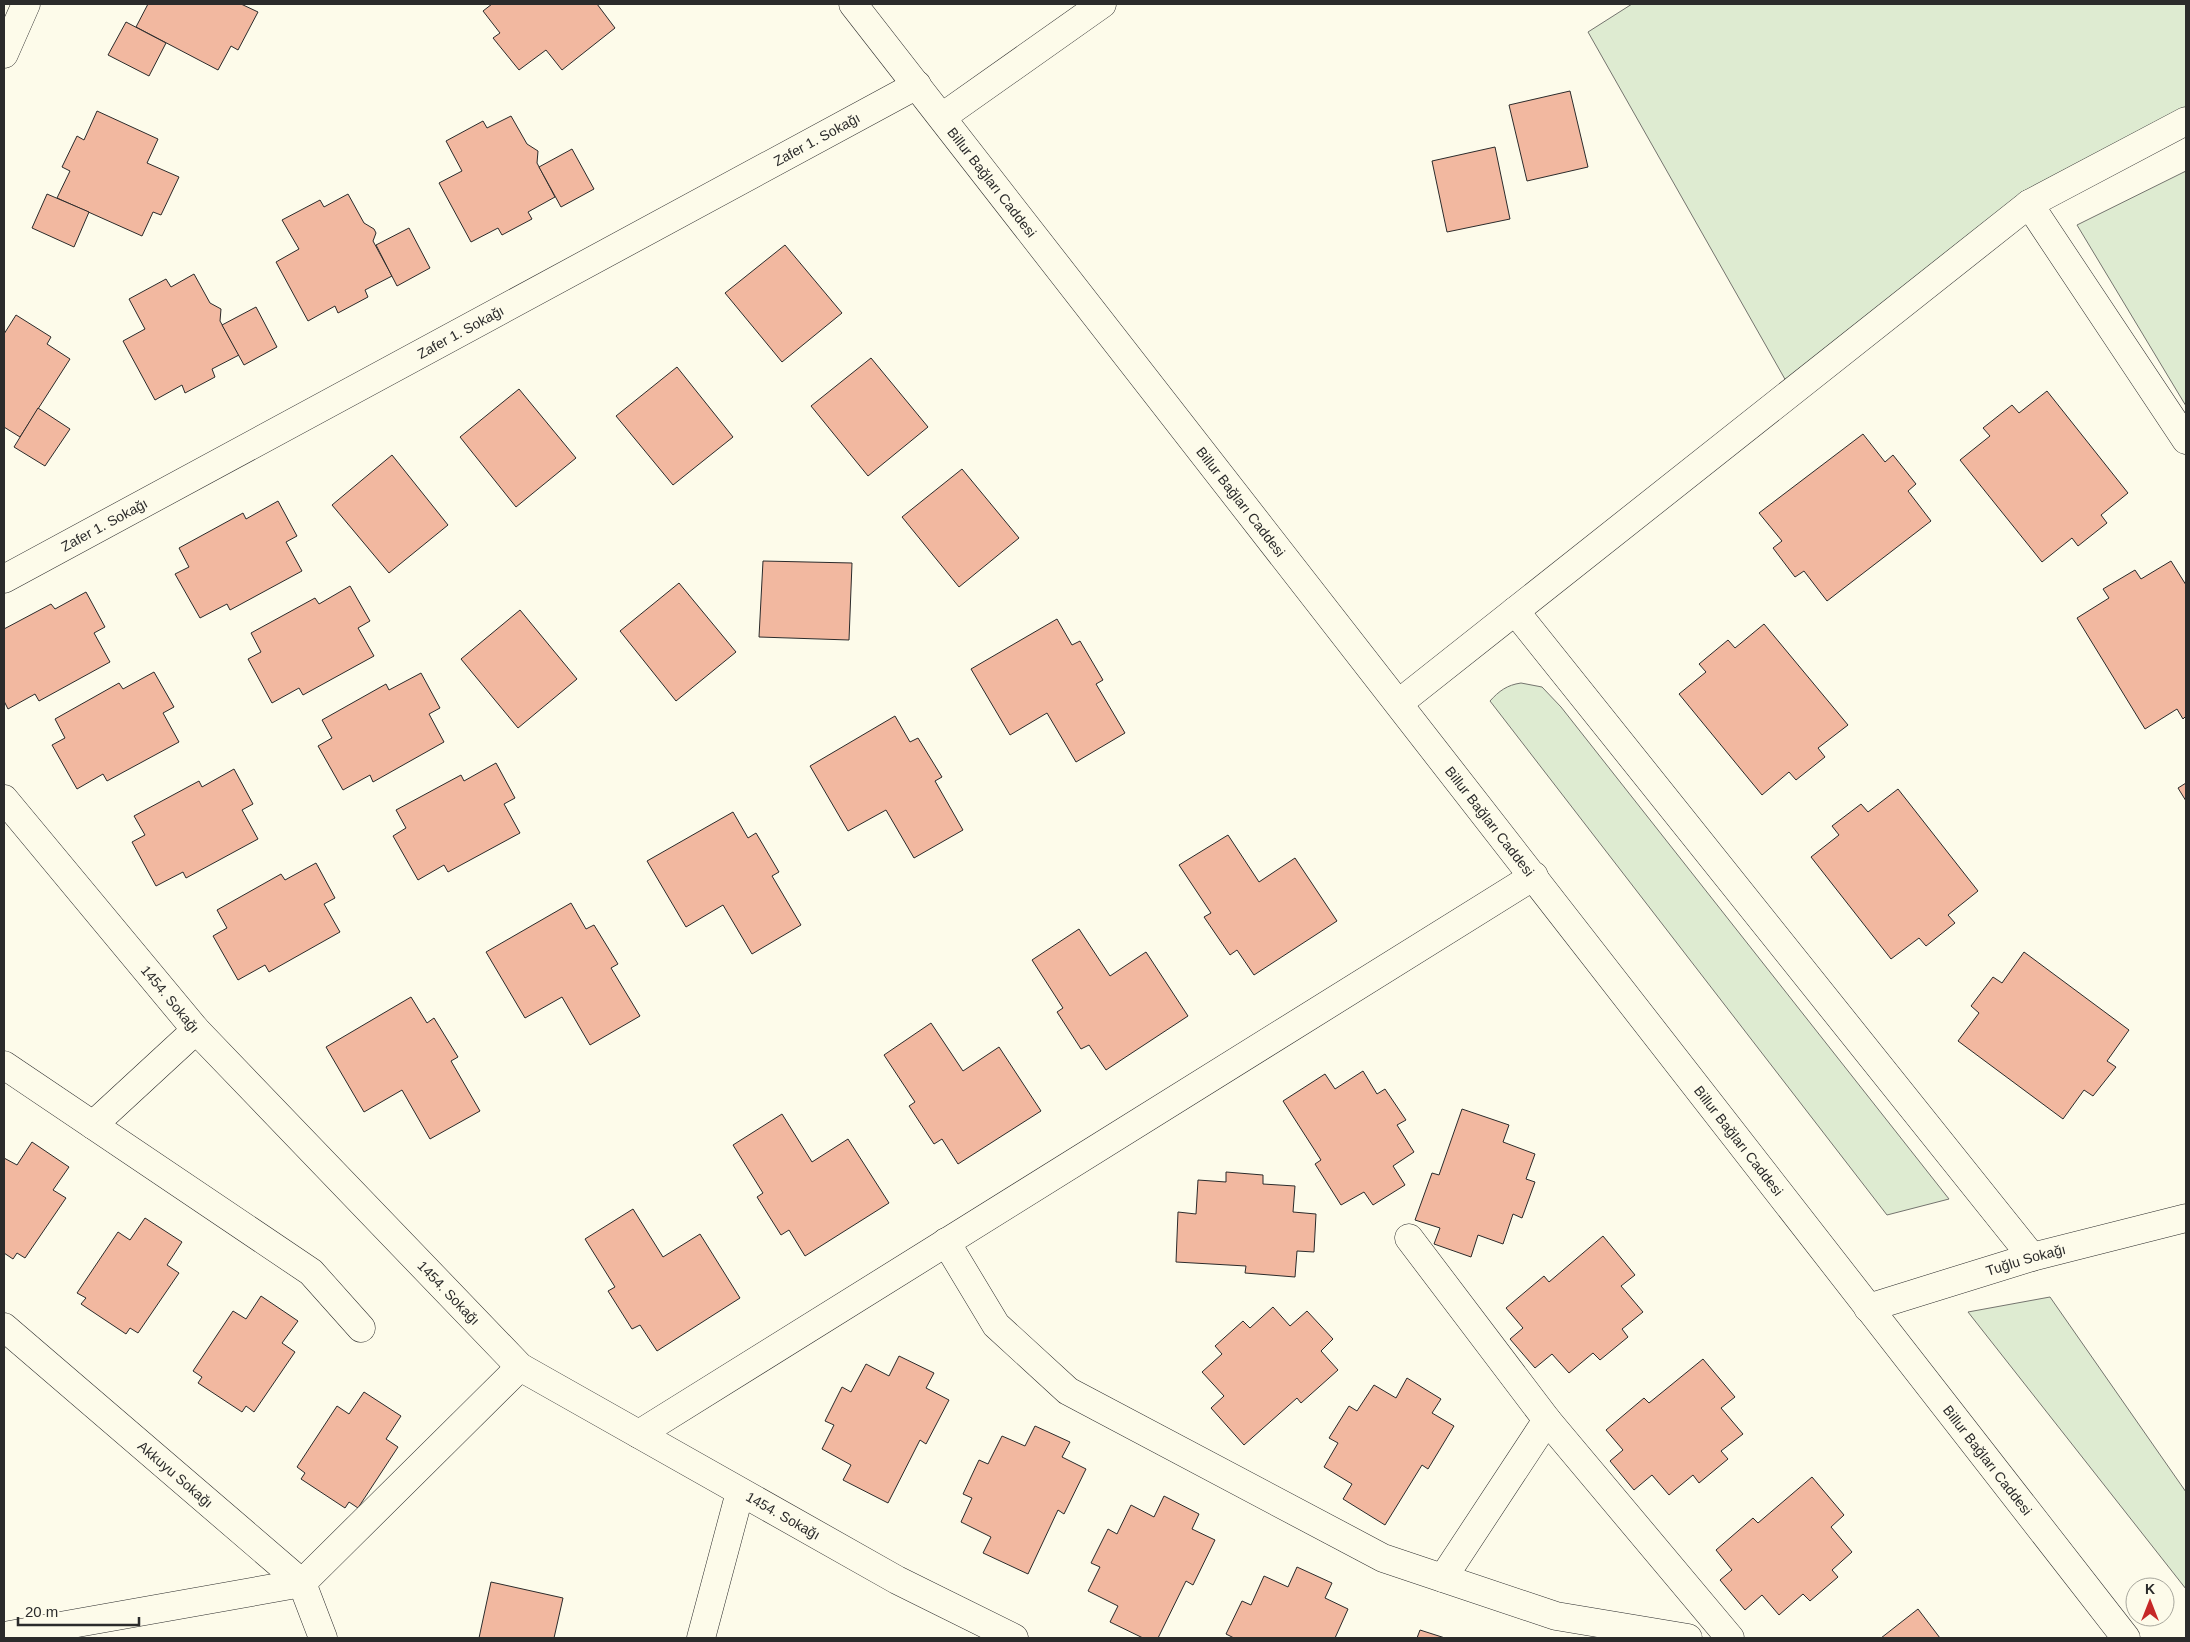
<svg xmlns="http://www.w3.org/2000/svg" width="2190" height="1642" font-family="Helvetica,sans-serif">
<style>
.green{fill:#deebd1;stroke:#74746e}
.building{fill:#f2b8a0;stroke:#2b2b2b}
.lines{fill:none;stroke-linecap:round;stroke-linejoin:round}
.minor-casing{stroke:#2b2b2b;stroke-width:29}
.tertiary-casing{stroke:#2b2b2b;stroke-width:29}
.minor{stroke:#fdfbea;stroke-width:28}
.tertiary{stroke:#fdfbea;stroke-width:28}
.labels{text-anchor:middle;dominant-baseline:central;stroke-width:4;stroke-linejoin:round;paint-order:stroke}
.street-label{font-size:14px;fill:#2b2b2b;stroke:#fdfbea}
</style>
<rect width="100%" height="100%" fill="#fdfbea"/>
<g class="green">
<polygon points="1632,4 2186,4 2186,109 1786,381 1588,32"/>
<polygon points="2186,171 2186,406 2077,225"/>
<path d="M1521,683L1542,687L1561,707L1949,1199L1887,1215L1490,701C1499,691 1507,685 1521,683Z"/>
<polygon points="2050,1297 2186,1492 2186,1589 1968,1312"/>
</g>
<g class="building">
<polygon points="148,4 241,4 258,12 238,50 231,46 218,70 136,27"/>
<polygon points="492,4 597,4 615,28 562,70 546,50 519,70 493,38 500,33 483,11"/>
<polygon points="126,22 166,43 149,76 108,55"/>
<polygon points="1570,91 1588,167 1527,181 1509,105"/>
<polygon points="97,111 158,139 147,163 179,177 161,215 153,212 142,236 57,198 70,171 62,167 77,136 84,140"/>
<polygon points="511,116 527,144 538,151 537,163 555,197 528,212 532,219 502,235 498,228 471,242 439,183 462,171 446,141 483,121 487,128"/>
<polygon points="1495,147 1510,219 1447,232 1432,161"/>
<polygon points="572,149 594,189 561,207 539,167"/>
<polygon points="47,194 89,212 74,247 32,228"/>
<polygon points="348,194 364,223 374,229 376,233 373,241 392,276 365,290 368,297 338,313 335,306 308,321 276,262 299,249 282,220 320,200 324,207"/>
<polygon points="409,228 430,268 397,286 376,245"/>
<polygon points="785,245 842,313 782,362 725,293"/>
<polygon points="194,274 210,303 221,309 220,321 239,355 212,369 215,377 185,393 182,385 155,400 123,341 145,329 129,299 166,279 171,287"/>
<polygon points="256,307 277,347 244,365 222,325"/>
<polygon points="16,315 51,337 47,344 70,359 20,437 4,427 4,334"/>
<polygon points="871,358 928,427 868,476 811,406"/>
<polygon points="677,367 733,437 673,485 616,416"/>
<polygon points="519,389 576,458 516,507 460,437"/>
<polygon points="2047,391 2128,493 2101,515 2107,523 2078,546 2072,538 2042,562 1960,460 1990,436 1983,428 2012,405 2019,413"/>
<polygon points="38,408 70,429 45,466 14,447"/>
<polygon points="1863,434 1885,462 1893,455 1916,484 1908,491 1931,521 1827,601 1804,571 1795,577 1773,548 1782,541 1759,513"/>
<polygon points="392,455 448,525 389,573 332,505"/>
<polygon points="962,469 1019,538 959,587 902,517"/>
<polygon points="278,501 297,536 286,542 302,571 230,610 227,604 200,618 175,574 189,567 179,548 243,513 246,519"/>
<polygon points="763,561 852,563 849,640 759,637"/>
<polygon points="2171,561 2186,585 2186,716 2183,719 2177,709 2145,729 2077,618 2109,598 2103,589 2135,570 2141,579"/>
<polygon points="679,583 736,652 676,701 620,631"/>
<polygon points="350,586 370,621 358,628 374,656 303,695 299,688 272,703 248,659 261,652 251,633 315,598 319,604"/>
<polygon points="86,592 105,627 94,633 110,662 39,701 35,694 8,709 4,701 4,629 51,604 55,609"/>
<polygon points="520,610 577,679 518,728 461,659"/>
<polygon points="1057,619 1072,645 1080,641 1103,680 1096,684 1125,733 1076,762 1047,713 1010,735 971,669"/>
<polygon points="1764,624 1848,725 1818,748 1825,757 1796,780 1789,772 1762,795 1679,694 1706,672 1699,664 1728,640 1735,648"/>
<polygon points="154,672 174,707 163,713 179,742 107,781 103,774 77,789 52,745 65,738 55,719 119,683 123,689"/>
<polygon points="421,673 440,708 429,714 444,742 373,782 370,775 343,790 318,746 332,738 322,720 386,684 389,690"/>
<polygon points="895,716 910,742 918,738 942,777 935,781 963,830 914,858 886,810 848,831 810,766"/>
<polygon points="496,763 515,798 504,804 520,833 448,872 444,865 418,880 393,836 406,828 396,810 461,775 464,781"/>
<polygon points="234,769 253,804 242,810 258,839 186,878 183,872 156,886 132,842 145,835 134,816 199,781 202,787"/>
<polygon points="2186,783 2186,801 2178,788"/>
<polygon points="1898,789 1978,891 1948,915 1955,923 1926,946 1919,938 1891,959 1811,857 1839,835 1832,826 1861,804 1868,812"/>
<polygon points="733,812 748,838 756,833 779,872 772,876 801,925 752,954 723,905 686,927 647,861"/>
<polygon points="1228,835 1259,882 1295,858 1337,921 1254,975 1237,950 1230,955 1204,917 1211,913 1179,865"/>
<polygon points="316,863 335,898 324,904 340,932 269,972 265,965 238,980 213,936 227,928 217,910 281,874 285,880"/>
<polygon points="571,903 586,929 594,925 618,964 611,968 640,1016 590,1045 562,997 525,1018 486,952"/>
<polygon points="1079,929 1110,976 1146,952 1188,1016 1106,1070 1089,1045 1081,1049 1057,1012 1063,1008 1032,960"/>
<polygon points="2024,952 2129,1030 2107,1061 2116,1067 2093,1096 2084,1090 2063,1119 1958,1041 1979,1013 1971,1006 1993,977 2002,983"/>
<polygon points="411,997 427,1023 434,1018 458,1057 451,1061 480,1111 430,1139 402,1090 364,1112 326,1047"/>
<polygon points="931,1023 963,1071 999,1047 1041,1111 958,1164 942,1139 934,1144 909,1106 915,1102 884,1055"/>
<polygon points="1363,1071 1377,1094 1385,1089 1406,1120 1397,1125 1414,1152 1393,1166 1405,1185 1373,1205 1364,1192 1341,1205 1315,1164 1321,1160 1283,1101 1325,1074 1335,1089"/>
<polygon points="1462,1109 1509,1125 1503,1142 1535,1154 1526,1179 1535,1182 1522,1218 1513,1214 1503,1244 1478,1235 1471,1257 1434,1244 1440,1228 1415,1220 1432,1173 1439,1175"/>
<polygon points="782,1114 812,1162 848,1139 889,1203 805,1256 789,1230 781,1235 757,1197 763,1193 733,1145"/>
<polygon points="32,1142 69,1167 53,1190 66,1198 25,1258 17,1253 13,1259 4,1253 4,1158 17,1165"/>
<polygon points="1226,1172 1263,1175 1263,1184 1295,1186 1293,1212 1316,1214 1314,1252 1297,1251 1295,1277 1245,1273 1246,1266 1176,1262 1178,1212 1196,1214 1198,1180 1226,1182"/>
<polygon points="633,1209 663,1257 700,1234 740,1298 657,1351 640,1325 632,1329 608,1291 615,1287 585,1239"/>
<polygon points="145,1218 182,1242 167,1265 179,1273 138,1333 130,1328 126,1334 81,1304 86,1298 77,1293 118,1232 130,1240"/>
<polygon points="1603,1236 1635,1275 1621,1286 1643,1312 1622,1329 1628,1337 1600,1360 1593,1353 1569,1373 1552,1354 1535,1368 1510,1339 1523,1328 1506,1308 1544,1276 1549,1282"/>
<polygon points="261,1296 298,1321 282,1343 295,1352 254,1412 246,1406 242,1412 198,1383 202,1377 193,1371 233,1311 246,1319"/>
<polygon points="1273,1307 1290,1326 1307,1311 1333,1339 1321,1351 1338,1370 1301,1403 1297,1398 1244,1445 1211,1408 1224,1396 1202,1372 1222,1354 1215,1346 1243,1321 1250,1328"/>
<polygon points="899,1356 934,1373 926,1388 949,1400 926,1444 920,1440 888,1503 843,1480 851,1465 822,1449 834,1425 825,1421 842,1387 851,1392 866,1364 889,1376"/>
<polygon points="1703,1359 1735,1397 1721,1408 1743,1434 1721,1451 1728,1459 1699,1483 1693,1475 1669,1495 1652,1475 1634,1490 1610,1461 1623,1450 1606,1430 1644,1398 1649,1403"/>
<polygon points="1407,1378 1441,1399 1432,1413 1454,1426 1428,1469 1422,1465 1385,1525 1343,1499 1352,1484 1324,1467 1338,1443 1329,1438 1349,1406 1357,1411 1374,1385 1396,1398"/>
<polygon points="364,1392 401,1416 386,1439 398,1447 358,1508 349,1502 345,1508 301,1479 305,1473 297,1467 337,1406 349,1414"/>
<polygon points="1035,1426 1070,1442 1062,1457 1086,1469 1064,1514 1058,1510 1028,1574 983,1553 991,1537 961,1522 972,1498 963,1494 979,1460 988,1464 1002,1436 1025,1446"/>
<polygon points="1812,1477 1844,1515 1831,1527 1852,1552 1832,1570 1838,1577 1810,1601 1803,1594 1779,1615 1762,1595 1745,1610 1720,1580 1732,1570 1716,1550 1753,1518 1758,1523"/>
<polygon points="1164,1496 1199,1514 1192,1529 1215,1540 1193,1585 1186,1581 1158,1638 1143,1638 1110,1622 1118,1606 1088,1591 1100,1567 1091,1563 1108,1529 1117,1534 1131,1505 1154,1517"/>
<polygon points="1297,1567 1332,1583 1325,1598 1348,1609 1335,1638 1234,1638 1226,1634 1242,1601 1251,1605 1264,1576 1288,1587"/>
<polygon points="491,1582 563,1598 554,1638 479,1638"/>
<polygon points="1918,1609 1940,1638 1881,1638"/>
<polygon points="1420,1630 1445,1638 1417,1638"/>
</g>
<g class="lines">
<g class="minor-casing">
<g id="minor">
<polyline points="942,117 1102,4"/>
<polyline points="2029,204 2186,440"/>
<path id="s1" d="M4,579L917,85"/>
<polyline points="1515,611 2032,1257"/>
<polyline points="1399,703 2029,204 2186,121"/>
<path id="s2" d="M4,799L196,1030L520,1367L897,1580L1014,1638"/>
<polyline points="4,1065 311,1272 361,1328"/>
<polyline points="93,1125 196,1030"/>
<polyline points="1409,1238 1547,1420 1730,1638"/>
<polyline points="946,1242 996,1325 1068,1391 1383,1558 1556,1616 1688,1638"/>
<path id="s3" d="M1868,1308L2032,1257L2186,1218"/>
<path id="s4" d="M4,1327L302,1583L323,1638"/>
<polyline points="639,1434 1534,876"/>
<polyline points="1443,1578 1547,1420"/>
<polyline points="4,1636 302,1583 520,1367"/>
<polyline points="701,1638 740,1492"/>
</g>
</g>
<g class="tertiary-casing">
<g id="tertiary">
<path id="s5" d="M853,4L2126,1638"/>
<polyline points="4,54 26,4"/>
</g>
</g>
<use href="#minor" class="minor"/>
<use href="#tertiary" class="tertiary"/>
</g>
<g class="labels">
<g class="street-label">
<text stroke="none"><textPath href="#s1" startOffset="924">Zafer 1. Sokağı</textPath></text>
<text stroke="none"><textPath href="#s5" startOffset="226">Billur Bağları Caddesi</textPath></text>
<text stroke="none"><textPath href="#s1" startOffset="519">Zafer 1. Sokağı</textPath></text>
<text stroke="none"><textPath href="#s5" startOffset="631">Billur Bağları Caddesi</textPath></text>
<text stroke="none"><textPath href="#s1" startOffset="114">Zafer 1. Sokağı</textPath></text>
<text stroke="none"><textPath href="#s5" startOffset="1036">Billur Bağları Caddesi</textPath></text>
<text stroke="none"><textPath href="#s2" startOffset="260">1454. Sokağı</textPath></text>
<text stroke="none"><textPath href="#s5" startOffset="1441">Billur Bağları Caddesi</textPath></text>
<text stroke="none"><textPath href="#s3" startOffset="165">Tuğlu Sokağı</textPath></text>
<text stroke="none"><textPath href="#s2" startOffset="665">1454. Sokağı</textPath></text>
<text stroke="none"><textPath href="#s5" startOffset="1846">Billur Bağları Caddesi</textPath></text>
<text stroke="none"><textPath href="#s4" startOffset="226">Akkuyu Sokağı</textPath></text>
<text stroke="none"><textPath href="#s2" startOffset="1070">1454. Sokağı</textPath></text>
</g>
</g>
<rect width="2190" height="1642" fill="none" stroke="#2b2b2b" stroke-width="10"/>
<g transform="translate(2150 1602)"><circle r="24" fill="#fdfbea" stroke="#a9a89e"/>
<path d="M0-4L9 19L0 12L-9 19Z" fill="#c62828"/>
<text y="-8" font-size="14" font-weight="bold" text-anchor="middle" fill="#2b2b2b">K</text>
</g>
<path d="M18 1617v8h121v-8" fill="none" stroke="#2b2b2b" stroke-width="2.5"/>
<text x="25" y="1617" font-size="15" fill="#2b2b2b" stroke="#fdfbea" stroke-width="4" paint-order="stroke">20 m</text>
</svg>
